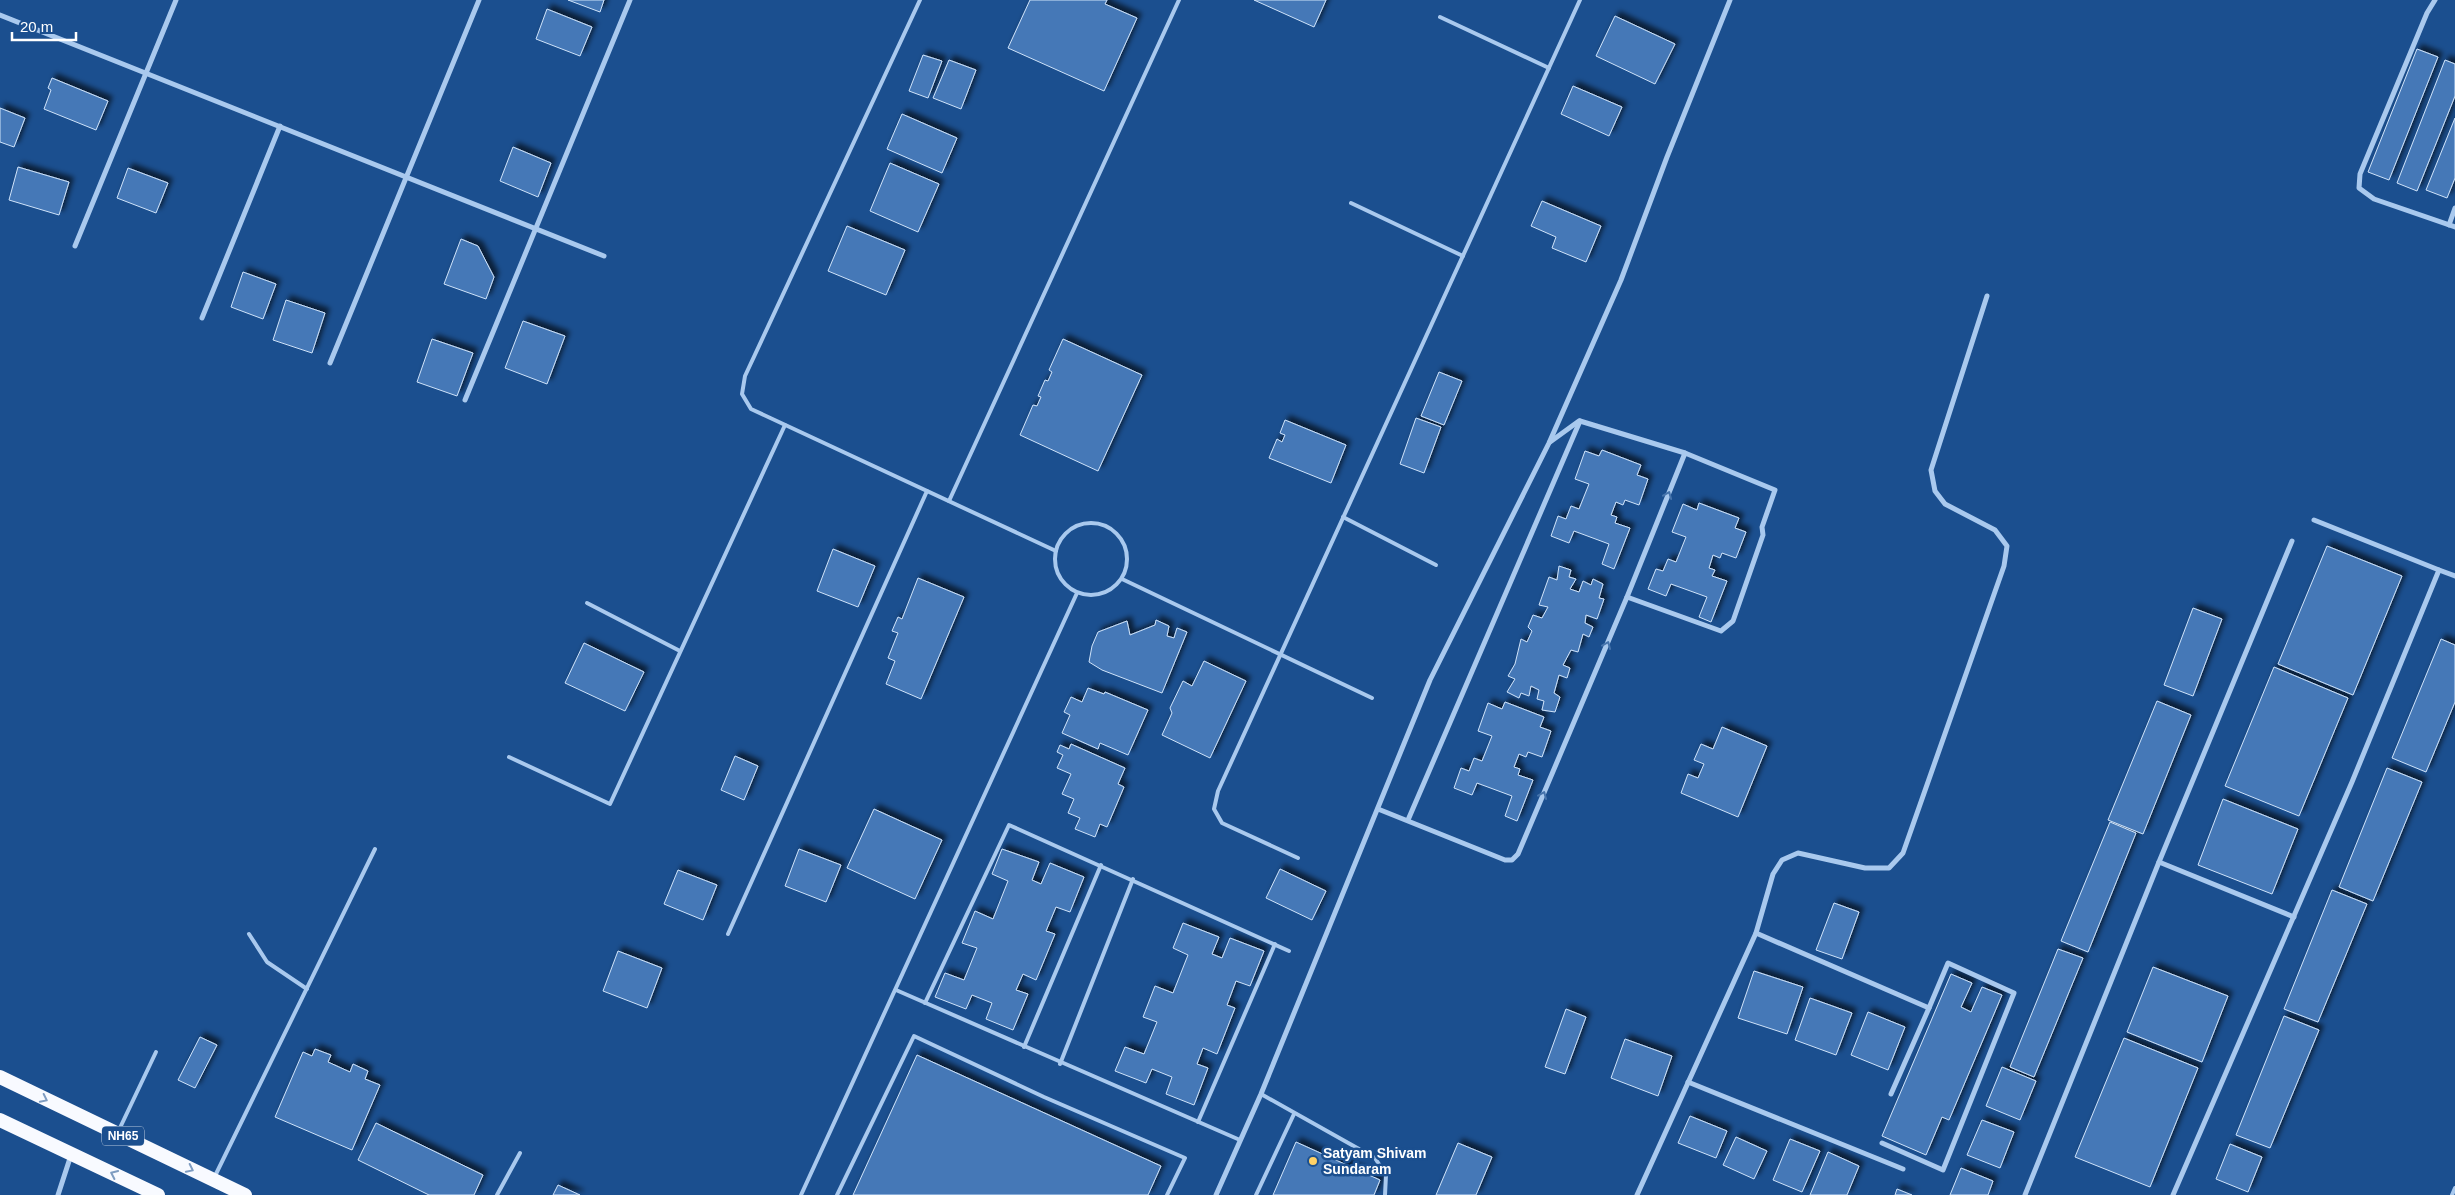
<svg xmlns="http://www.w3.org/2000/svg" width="2455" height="1195" font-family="Arial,sans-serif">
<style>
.building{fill:#4478b7;stroke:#cfe3fa;filter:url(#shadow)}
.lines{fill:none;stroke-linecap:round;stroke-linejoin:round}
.service{stroke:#a9c9ee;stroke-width:4}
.minor{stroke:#a9c9ee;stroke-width:5}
.trunk{stroke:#f8faff;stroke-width:14}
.oneway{stroke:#4674ac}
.oneway2{stroke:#7e9cc1}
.poi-dot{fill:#ffd166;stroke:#1b4f8f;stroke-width:2}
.labels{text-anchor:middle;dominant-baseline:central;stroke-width:5;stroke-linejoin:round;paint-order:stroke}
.shield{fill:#1b4f8f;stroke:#bbcadd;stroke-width:1}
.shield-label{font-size:12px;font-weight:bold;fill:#fff}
.poi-label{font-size:14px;font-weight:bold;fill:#fff;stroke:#1b4f8f;text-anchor:start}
</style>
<defs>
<filter id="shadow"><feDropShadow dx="4.5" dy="-4.5" stdDeviation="2.5" flood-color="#0009"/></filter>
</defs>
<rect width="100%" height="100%" fill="#1b4f8f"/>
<g class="building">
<polygon points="568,0 604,0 600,12"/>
<polygon points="1030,0 1107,0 1105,4 1137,18 1104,91 1008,48"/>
<polygon points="1254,0 1326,0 1314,27"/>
<polygon points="547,9 592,27 580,56 536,39"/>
<polygon points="1615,16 1675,44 1655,84 1596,56"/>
<polygon points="2417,49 2438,57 2389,180 2368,172"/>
<polygon points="923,55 942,61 928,98 909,91"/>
<polygon points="949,60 976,70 961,109 933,98"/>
<polygon points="2445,60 2455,64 2455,96 2417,191 2397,183"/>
<polygon points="52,78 108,101 96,130 44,109 51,90 48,88"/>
<polygon points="1573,86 1622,107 1609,136 1561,114"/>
<polygon points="0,108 25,118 14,147 0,142"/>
<polygon points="902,114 957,138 942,173 887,149"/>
<polygon points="2455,118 2455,178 2447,198 2426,190"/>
<polygon points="513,147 551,163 538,197 500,181"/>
<polygon points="890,163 939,184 918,232 870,211"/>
<polygon points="18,167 69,182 59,215 9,200"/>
<polygon points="128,168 168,183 156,213 117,198"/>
<polygon points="1542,201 1601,226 1586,262 1552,248 1556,237 1531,226"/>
<polygon points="847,226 905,250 886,295 828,271"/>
<polygon points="461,239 478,246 494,277 486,299 444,284"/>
<polygon points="243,272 276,284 263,319 231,307"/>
<polygon points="286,300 325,313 312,353 273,340"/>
<polygon points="523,321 565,336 547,384 505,368"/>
<polygon points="432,339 473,353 457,396 417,382"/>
<polygon points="1063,339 1142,375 1098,471 1020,435 1033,405 1037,406 1041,397 1038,396 1045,380 1048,381 1052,372 1049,370"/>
<polygon points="1439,372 1462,381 1444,425 1421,416"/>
<polygon points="1416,418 1441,427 1424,473 1400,464"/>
<polygon points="1285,420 1346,445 1331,483 1269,458 1277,439 1282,442 1285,435 1280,433"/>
<polygon points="1602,450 1641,465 1637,475 1648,479 1639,505 1625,500 1623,505 1616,502 1611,515 1617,517 1615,523 1630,528 1614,569 1602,564 1609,544 1574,531 1569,543 1551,536 1558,516 1566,519 1571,506 1579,509 1589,484 1575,479 1585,451 1599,456"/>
<polygon points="1699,503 1739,518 1735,528 1746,532 1736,558 1722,553 1720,558 1713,555 1709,568 1715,570 1712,576 1727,581 1711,622 1699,617 1707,597 1671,584 1666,596 1648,589 1656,569 1663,571 1668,559 1676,562 1686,537 1672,532 1683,504 1697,510"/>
<polygon points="2327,546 2402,576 2353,695 2278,664"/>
<polygon points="833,549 875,566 858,607 817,591"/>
<polygon points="1559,566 1571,570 1569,577 1576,579 1570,589 1579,592 1583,581 1591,585 1593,579 1603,584 1599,598 1604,599 1597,619 1586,615 1585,623 1593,627 1589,637 1583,634 1578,652 1571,650 1563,665 1570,668 1567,678 1559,675 1554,693 1560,697 1555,712 1542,710 1544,701 1537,699 1539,690 1531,686 1529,696 1521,693 1519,698 1507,692 1515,679 1508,676 1515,664 1521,639 1527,642 1532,631 1528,627 1533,615 1542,618 1548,607 1539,605 1549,577 1557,580"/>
<polygon points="918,578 964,597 921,699 886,684 895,661 888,658 898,633 892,631 898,617 902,619"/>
<polygon points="2193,608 2222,619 2193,696 2164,685"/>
<polygon points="1156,620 1169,626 1167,636 1174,638 1177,628 1187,632 1162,693 1102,670 1089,662 1092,646 1098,632 1127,621 1130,635 1155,625"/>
<polygon points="2441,639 2455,645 2455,702 2426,772 2392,758"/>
<polygon points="584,643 644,672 625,711 565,683"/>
<polygon points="1204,661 1246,681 1210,758 1162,735 1172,713 1170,708 1183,681 1192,686"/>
<polygon points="2274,667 2348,698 2299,816 2225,786"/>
<polygon points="1088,688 1104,694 1105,692 1148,710 1128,755 1100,743 1098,749 1062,733 1070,715 1064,712 1071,697 1082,702"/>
<polygon points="2157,701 2191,715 2143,834 2108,820"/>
<polygon points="1505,702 1544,717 1540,727 1551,731 1542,757 1528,752 1526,757 1519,754 1514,767 1520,769 1518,775 1533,780 1517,821 1505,816 1512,796 1477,783 1472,795 1454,788 1461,768 1469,771 1474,758 1482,761 1492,736 1478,731 1488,703 1502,709"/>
<polygon points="1722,727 1767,746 1738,817 1681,793 1688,774 1698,778 1704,764 1694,760 1701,744 1713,749"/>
<polygon points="1071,744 1125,768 1118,784 1124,787 1107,827 1100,824 1095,837 1075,829 1080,818 1068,813 1074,799 1062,794 1071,774 1057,768 1063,755 1057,752 1060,745 1069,749"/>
<polygon points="735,756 758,766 744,800 721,790"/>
<polygon points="2387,768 2422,782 2373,901 2339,887"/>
<polygon points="2223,799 2298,829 2272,894 2198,865"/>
<polygon points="874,809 942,840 915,899 847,868"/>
<polygon points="2110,822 2136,833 2088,952 2061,941"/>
<polygon points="799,849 841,865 826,902 785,886"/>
<polygon points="1002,849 1039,862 1032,880 1041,884 1050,863 1084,877 1070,912 1056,907 1046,931 1055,934 1036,980 1023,974 1016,990 1028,994 1013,1030 986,1019 992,1003 972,995 966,1009 935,997 945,973 964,980 977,948 962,943 975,911 993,919 1008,881 992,874"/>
<polygon points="1280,869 1326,891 1312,920 1266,898"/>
<polygon points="678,870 717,885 703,920 664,904"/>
<polygon points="2332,890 2367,904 2318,1022 2284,1009"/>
<polygon points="1834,903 1859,912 1842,959 1816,950"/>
<polygon points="1183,923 1219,937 1212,954 1222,958 1230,938 1264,951 1250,986 1236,981 1227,1005 1235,1008 1217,1054 1203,1048 1197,1064 1208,1068 1194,1105 1166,1094 1172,1077 1152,1069 1146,1083 1115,1071 1125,1047 1144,1054 1157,1022 1143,1017 1155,986 1173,993 1188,955 1173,948"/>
<polygon points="2058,949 2083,958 2034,1077 2010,1067"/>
<polygon points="618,951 662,968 647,1008 603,991"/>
<polygon points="2153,967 2228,996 2202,1062 2127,1032"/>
<polygon points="1754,971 1803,987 1787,1034 1738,1018"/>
<polygon points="1951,974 1972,983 1961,1007 1971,1012 1982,987 2002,995 1949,1120 1942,1117 1926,1155 1882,1136"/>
<polygon points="1810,998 1852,1013 1836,1055 1795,1040"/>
<polygon points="1566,1009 1586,1017 1565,1074 1545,1067"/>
<polygon points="1868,1012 1905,1027 1888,1070 1851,1055"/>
<polygon points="2284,1016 2319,1030 2270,1148 2236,1135"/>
<polygon points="200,1037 217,1045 195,1088 178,1080"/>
<polygon points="2124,1038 2198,1068 2150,1187 2075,1157"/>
<polygon points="1625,1039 1672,1056 1658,1096 1611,1078"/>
<polygon points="315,1049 331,1055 328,1062 350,1072 353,1064 368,1071 365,1079 380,1085 352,1150 275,1117 303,1052 312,1056"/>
<polygon points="917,1055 1161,1166 1148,1195 853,1195"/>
<polygon points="2002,1067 2036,1081 2020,1120 1986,1106"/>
<polygon points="1690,1116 1727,1131 1716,1158 1678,1143"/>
<polygon points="1982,1120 2014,1132 2000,1168 1967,1155"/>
<polygon points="376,1123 483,1175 474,1195 429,1195 358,1160"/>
<polygon points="1736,1137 1767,1151 1754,1179 1723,1165"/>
<polygon points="1790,1139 1820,1151 1802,1192 1773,1180"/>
<polygon points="1296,1142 1380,1180 1374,1195 1273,1195"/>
<polygon points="1458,1143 1492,1157 1476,1195 1436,1195"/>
<polygon points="2230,1144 2262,1157 2248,1192 2216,1179"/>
<polygon points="1828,1152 1859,1166 1847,1195 1810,1195"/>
<polygon points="1961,1168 1993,1181 1988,1195 1950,1195"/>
<polygon points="558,1185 580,1195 553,1195"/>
<polygon points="1897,1189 1912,1195 1895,1195"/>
</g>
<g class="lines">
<g class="service">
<polyline points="920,0 745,376 742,394 751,409 1056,551"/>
<polyline points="1440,17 1549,68"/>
<polyline points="1351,203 1463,256"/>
<polyline points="949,501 1179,0"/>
<polyline points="1343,517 1436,565"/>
<circle cx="1091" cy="559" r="36"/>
<polyline points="1122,579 1372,698"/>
<polyline points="587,603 680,651"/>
<polyline points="509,757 610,804 785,425"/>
<polyline points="1298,858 1222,823 1214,809 1218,791 1580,0"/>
<polyline points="249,934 267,962 307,989"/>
<polyline points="728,934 927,491"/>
<polyline points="896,990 1240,1140"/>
<polyline points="925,1003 1009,825 1289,951"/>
<polyline points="1024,1047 1101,865"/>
<polyline points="1060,1064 1133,879"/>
<polyline points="1261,1094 1375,1158 1386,1175 1385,1195"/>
<polyline points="1198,1122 1275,944"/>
<polyline points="118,1132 156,1052"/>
<polyline points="214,1178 375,849"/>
<polyline points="497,1195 520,1153"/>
<polyline points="801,1195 1077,593"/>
<polyline points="837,1195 914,1036 1044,1097 1185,1158 1167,1195"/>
<polyline points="1256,1195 1294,1114"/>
<polyline points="2452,1195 2455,1188"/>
</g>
<g class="minor">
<polyline points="2435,0 2427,13 2360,174 2359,188 2374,199 2455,227"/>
<polyline points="0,15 604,256"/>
<polyline points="2449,225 2455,208"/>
<polyline points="75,246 176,0"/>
<polyline points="202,318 280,126"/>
<polyline points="330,363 479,0"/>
<polyline points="465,400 630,0"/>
<polyline points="1580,421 1685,453 1775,490 1762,527 1763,535 1733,621 1721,631 1627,597"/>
<polyline points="1550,442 1579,421"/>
<polyline points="2439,570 2455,576"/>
<polyline points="1378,809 1505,860 1512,860 1518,854 1627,597 1685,453"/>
<polyline points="1408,820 1580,421"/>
<polyline points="2159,862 2294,917"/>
<polyline points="1756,933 1929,1008 1948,963 2014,993 1943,1170 1882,1143"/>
<polyline points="1688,1082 1903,1169"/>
<polyline points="1891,1094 1929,1008"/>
<polyline points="58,1195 71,1155"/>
<polyline points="1216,1195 1261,1094 1430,680 1549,443 1621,280 1667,157 1730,0"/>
<polyline points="1637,1195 1756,933 1773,874 1782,860 1798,853 1865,868 1889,868 1903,853 2004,566 2007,546 1995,530 1945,504 1935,491 1931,470 1987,296"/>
<polyline points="2025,1195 2159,862 2292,541"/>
<polyline points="2173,1195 2352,782 2439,570 2314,520"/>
</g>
<g class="trunk">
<polyline points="0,1077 245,1195"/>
<polyline points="0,1120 158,1195"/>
</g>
</g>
<defs><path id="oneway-chevron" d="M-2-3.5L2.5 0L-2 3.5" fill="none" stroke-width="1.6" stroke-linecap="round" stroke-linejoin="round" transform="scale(1.25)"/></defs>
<g class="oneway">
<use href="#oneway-chevron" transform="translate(1668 495) rotate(-68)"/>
<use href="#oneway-chevron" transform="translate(1607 645) rotate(-67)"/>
<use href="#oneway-chevron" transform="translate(1543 795) rotate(-67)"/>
</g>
<g class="oneway2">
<use href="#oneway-chevron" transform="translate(44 1099) rotate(26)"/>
<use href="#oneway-chevron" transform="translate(190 1169) rotate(26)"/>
<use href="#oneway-chevron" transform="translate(114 1174) rotate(-155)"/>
</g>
<circle class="poi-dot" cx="1313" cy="1161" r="5"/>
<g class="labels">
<rect class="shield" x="102" y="1126.5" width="42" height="19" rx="4"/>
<g class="shield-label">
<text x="123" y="1136">NH65</text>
</g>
<g class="poi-label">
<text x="1323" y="1153">Satyam Shivam<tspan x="1323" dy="16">Sundaram</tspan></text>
</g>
</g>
<path d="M12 32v8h64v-8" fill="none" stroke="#ffffff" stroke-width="2.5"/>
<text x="20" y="32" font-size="15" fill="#ffffff" stroke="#1b4f8f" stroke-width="4" paint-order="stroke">20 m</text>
</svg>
